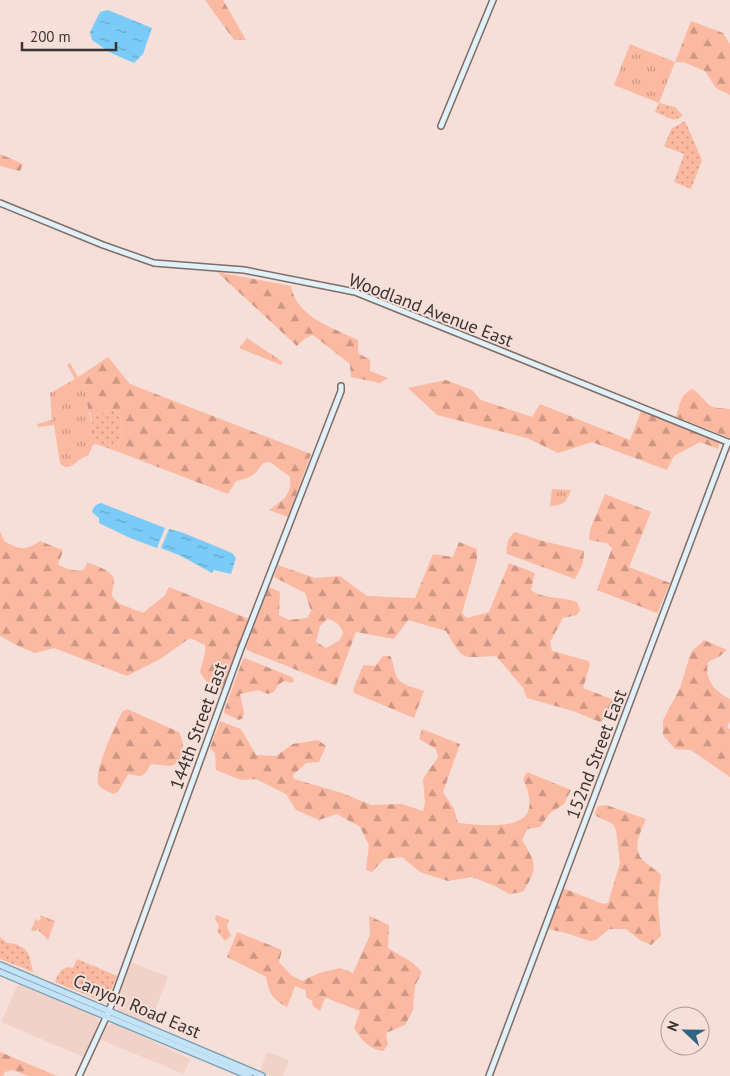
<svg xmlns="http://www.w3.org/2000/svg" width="730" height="1076" font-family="'PT Sans',sans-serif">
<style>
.built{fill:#f0d2c8}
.grass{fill:url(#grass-dots)}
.forest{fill:url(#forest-firs);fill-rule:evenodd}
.park{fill:url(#park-tufts)}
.water{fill:url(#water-ripples)}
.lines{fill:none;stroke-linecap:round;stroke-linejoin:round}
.secondary-casing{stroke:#7f6c66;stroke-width:8}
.primary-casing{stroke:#799aad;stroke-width:8}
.secondary{stroke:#e1f1fa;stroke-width:5}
.primary{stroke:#c3e3f6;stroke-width:5.5}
.labels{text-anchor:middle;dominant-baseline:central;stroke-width:4;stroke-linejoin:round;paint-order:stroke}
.street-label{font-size:18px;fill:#3b3330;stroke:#f5dfd8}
</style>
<defs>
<pattern id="grass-dots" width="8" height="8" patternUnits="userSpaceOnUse" patternTransform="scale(1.25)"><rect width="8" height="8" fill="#fcb9a2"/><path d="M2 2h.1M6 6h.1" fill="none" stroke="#cd9784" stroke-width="1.8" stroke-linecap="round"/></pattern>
<pattern id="forest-firs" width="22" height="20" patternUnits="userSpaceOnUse" patternTransform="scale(1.25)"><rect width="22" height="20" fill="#fcb9a2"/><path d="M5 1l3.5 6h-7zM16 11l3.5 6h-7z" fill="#cd9784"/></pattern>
<pattern id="park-tufts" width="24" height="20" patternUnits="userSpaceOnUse" patternTransform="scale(1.25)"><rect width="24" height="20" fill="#fcb9a2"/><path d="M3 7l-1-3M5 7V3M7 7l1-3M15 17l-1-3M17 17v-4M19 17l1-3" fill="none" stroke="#cd9784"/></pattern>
<pattern id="water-ripples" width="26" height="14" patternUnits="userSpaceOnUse" patternTransform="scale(1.25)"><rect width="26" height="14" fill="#7acbf8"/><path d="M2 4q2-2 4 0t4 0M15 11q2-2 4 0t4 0" fill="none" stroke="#65a5c9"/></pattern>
</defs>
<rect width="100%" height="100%" fill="#f5dfd8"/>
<g class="built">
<polygon points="131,962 168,977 149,1025 118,1011 116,1003"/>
<polygon points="18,984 96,1016 99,1022 84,1057 1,1022"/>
<polygon points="114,1023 190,1059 184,1074 101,1040 107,1026"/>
<polygon points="267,1052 289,1060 283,1076 272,1076 260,1071"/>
</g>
<g class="grass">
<polygon points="659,103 675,107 683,116 674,120 655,112"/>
<polygon points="685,121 702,160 691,189 674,182 684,154 664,146 672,128"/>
<path d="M112,409C128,419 121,436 116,451L96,444L90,412L94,416Z"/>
<polygon points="0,937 7,943 16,944 25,949 29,955 33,972 0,959"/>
<path d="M77,959L117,976L108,998L101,1001L55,982C59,972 62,966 73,968Z"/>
</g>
<g class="forest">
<polygon points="205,0 223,0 246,40 234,40"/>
<polygon points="691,21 723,33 730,44 730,95 716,88 705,71 683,62 675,62"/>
<polygon points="0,154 23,164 20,171 0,166"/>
<path d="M217,272L291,286C296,317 333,328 358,340V353L370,360V371L388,378L380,383L351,377L350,364L313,335L304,339L297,346Z"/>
<path d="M108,357L130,384L311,454L288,517L269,510C283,500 292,495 290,477L270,462L263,463C255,475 251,478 236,481L228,494L116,451C121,436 128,419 112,409L94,416L88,411L83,374Z"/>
<polygon points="446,380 472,390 481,400 532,417 540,404 630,440 641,411 720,442 718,449 700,442 674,456 667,470 592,442 558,453 527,438 437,415 408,388"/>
<path d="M692,389C699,393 701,397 707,403C712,409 722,408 730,409V438L676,417C680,405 680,395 692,389Z"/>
<polygon points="605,494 651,512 629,567 670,583 658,612 657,613 597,590 612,548 607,543 589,540 590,530"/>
<path d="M0,531L4,541C20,550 25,551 40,541L62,550V554L58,564C64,569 76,572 84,570L87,563C93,563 113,572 114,579C114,584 112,591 112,596L118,603L143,613L165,595L169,587L249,619L222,689C211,686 206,683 200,672L205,653V645L190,638L160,659L127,676L54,648L35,653L20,647L0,636Z"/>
<path d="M515,532L543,541L584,551L583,563L575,579L507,554C505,546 509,536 515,532Z"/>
<path d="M459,542L477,549V560L462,613L467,618L489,612L509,563L535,573L531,590C544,600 562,596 577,602L580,610L577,615L563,618L550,642L552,651L589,661L590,665L583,688L617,701V710L600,722L573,711L527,698L523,688L496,656C460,657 465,663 446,631L408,620L394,639L356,632L336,686L247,650L246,647L269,587L280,592L279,615L289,620L307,618L311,611L305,593L274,577L278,565L315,578L340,576L367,596L415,598L433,554L453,557ZM327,619C336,621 340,624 343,633L339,641L326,648L316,642L320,626Z"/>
<path d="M704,640L727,650L720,656L708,662C704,680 715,691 730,699V721L727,727L730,729V777L691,750L675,749L663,735V720L680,688L691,652Z"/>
<path d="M383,656H390C394,662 393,669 396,675C400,686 415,687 424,691L414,718L354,693L353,690L363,665L375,666Z"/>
<polygon points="245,658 292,677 294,681 292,683 284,681 278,685 274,692 268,694 258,690 240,694 244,713 243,718 239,720 224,713 224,711 243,659"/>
<path d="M127,709L179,732C184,743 184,751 179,762L171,766L151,764C143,778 143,777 128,774L118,792L114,794C110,792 103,790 100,787C90,777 116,724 122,712Z"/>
<path d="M220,721L241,729L256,755L276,756L293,744L318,740L326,746L319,762L306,763L293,775L294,779L342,793L371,805L402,804L423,811L425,803L423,779L438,757L436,749L419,739L422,729L460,744L443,792L454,809L458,823C493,826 549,834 523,779L527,772L571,790L564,804L550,813L540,827L527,829L522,840C537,865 538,867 523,892L509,894L495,886L472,877L448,881L420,872L402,857L384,859L372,872L366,870L369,845L360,827L337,814L319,820L296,810L286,794L256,779L241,780L216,770L215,753L210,748Z"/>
<path d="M606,805L646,819C641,831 632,847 642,859C646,864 655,869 661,875L658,903L661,936L651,945L640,940L626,929H609L596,940L590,941L566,933L548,929L563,888L603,904L608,903L620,863L616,830L613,824L596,816L595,812L598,806Z"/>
<path d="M369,916L389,925L388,948L413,963L422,972L415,986L413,1010L405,1025L386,1033L388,1045L383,1051C368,1049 362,1040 354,1028L360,1011L295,986L287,1007C272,999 269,993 266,977L227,957L237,932L282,950L279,962L291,975L302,981L319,973L340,968L353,973L370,935Z"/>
<polygon points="0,1052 57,1076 28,1076 13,1070 5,1072 3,1076 0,1076"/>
</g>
<g class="park">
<polygon points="630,44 675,62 659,103 614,85"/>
<polygon points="247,338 283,362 281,365 239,348"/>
<path d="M70,363L78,377L83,374L88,410L94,430L96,444L93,445L88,456C77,457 70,475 60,463L54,425L38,427L37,424L52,420L50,393L75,379L67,365Z"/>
<path d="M552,489L571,490C566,503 564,505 550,506Z"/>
<polygon points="40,915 55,921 48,940 38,930 38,928 35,931 31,930 36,918 37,921 41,919"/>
<polygon points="216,915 229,920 227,927 231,936 225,941 217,931 219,926 215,919"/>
<polygon points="306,990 325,998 320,1011 313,1006 312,1001 306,997"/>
</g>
<g class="water">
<polygon points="108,10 152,28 143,54 134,63 109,52 92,40 90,32 100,12"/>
<path d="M101,503L165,528L157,548L130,538L99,523V518L92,512C93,507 96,504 101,503Z"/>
<polygon points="169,529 181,532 232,553 236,558 231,574 214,570 212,573 181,556 161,548"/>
</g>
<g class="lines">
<g class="secondary-casing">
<g id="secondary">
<polyline points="441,126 493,0"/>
<polyline points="0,203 103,245 154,263 244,270 355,292 730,443"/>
<polyline points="79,1076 109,1011 240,651 341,391 341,386"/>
<polyline points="489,1076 728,442"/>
</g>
</g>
<g class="primary-casing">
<g id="primary">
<polyline points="0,965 262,1076"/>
<polyline points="0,972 249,1076"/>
</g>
</g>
<use href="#secondary" class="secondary"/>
<use href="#primary" class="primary"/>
</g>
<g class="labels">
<g class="street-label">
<text transform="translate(431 310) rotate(21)">Woodland Avenue East</text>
<text transform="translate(198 726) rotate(-70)">144th Street East</text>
<text transform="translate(596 754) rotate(-69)">152nd Street East</text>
<text transform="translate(137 1006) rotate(23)">Canyon Road East</text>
</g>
</g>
<g transform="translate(685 1031) rotate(292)"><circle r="24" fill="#f5dfd8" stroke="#ab9a95"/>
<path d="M0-4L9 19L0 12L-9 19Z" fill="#306581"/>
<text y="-8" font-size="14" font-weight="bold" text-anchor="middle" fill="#3b3330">N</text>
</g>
<path d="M22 42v8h94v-8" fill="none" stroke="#3b3330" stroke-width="2.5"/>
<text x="30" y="42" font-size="15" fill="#3b3330" stroke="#f5dfd8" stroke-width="4" paint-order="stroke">200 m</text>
</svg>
